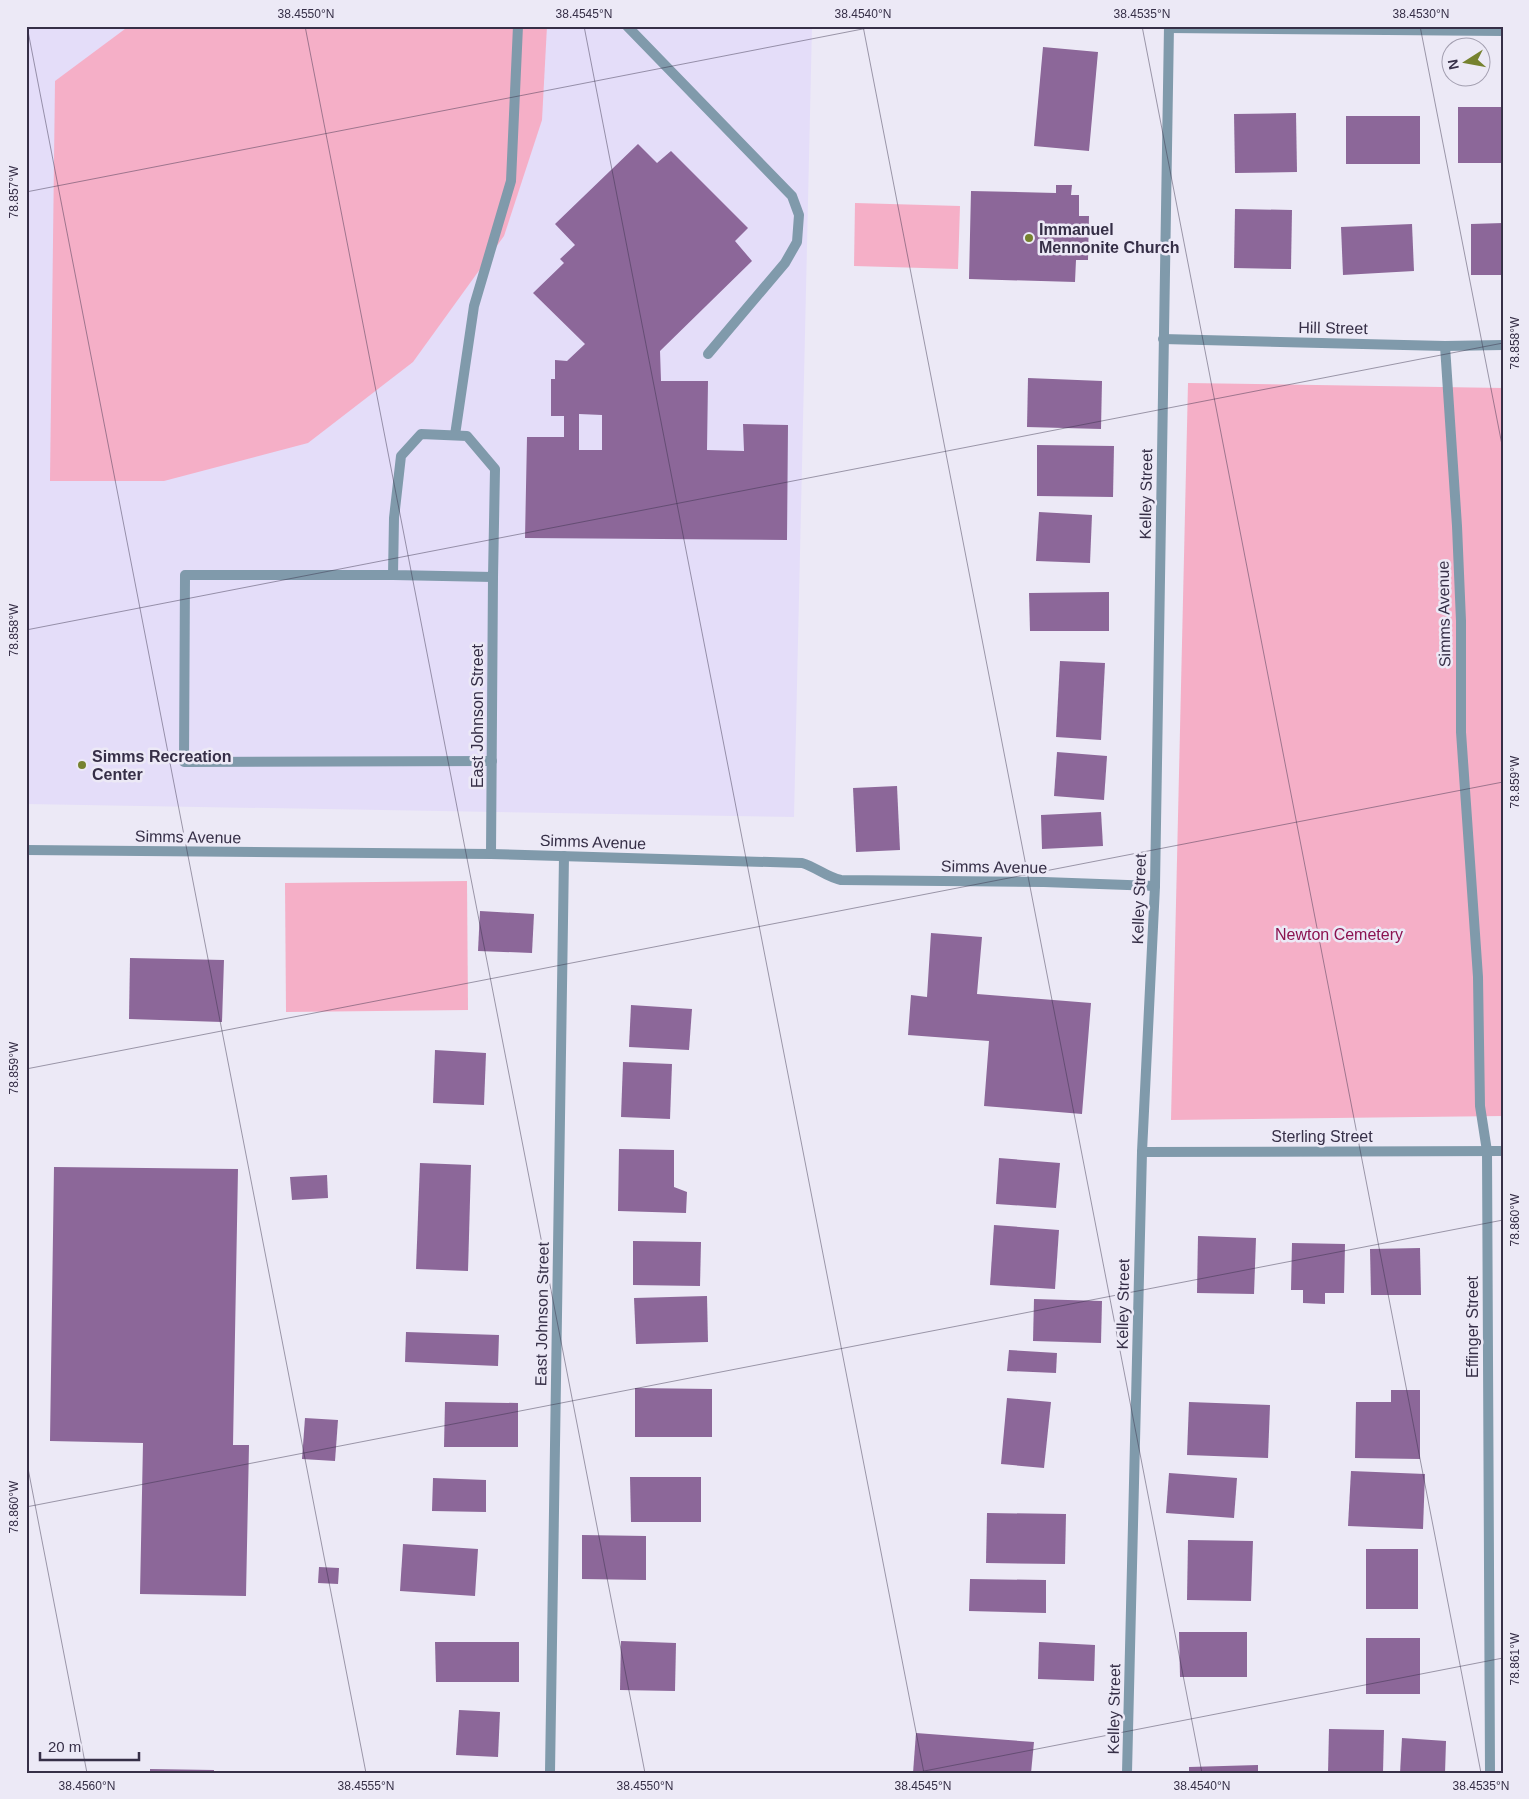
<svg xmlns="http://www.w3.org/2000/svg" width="1529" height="1799" font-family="Arial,sans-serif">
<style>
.built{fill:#e4ddf9}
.green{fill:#f5afc7}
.building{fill:#8c6799;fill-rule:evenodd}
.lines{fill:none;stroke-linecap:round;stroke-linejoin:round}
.service{stroke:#809aab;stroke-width:10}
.minor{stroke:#809aab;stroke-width:10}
.ticks{fill:none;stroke:#362f47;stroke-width:1;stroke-opacity:0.45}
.poi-dot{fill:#76822f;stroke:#ece9f6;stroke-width:2}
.labels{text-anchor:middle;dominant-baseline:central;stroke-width:5;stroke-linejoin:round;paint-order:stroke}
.poi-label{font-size:16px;font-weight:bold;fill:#362f47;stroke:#ece9f6;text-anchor:start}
.street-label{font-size:16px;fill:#362f47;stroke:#ece9f6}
.park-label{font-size:16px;fill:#8b1250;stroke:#ece9f6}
.neatline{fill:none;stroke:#362f47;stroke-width:2}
.ticks-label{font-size:12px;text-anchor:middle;fill:#362f47}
</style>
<rect width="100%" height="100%" fill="#ece9f6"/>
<polygon class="built" points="27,26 812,26 794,817 26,804"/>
<g class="green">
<polygon points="129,26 547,26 542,120 504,236 413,362 308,443 164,481 50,481 55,81"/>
<polygon points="855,203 960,206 958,269 854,266"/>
<polygon points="1188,383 1503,388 1503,1116 1171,1120"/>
<polygon points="467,881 468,1010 286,1012 285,883"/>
</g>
<g class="building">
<polygon points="1043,47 1098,52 1089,151 1034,146"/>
<rect x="1458" y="107" width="45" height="56"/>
<polygon points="1296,113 1297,172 1235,173 1234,114"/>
<rect x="1346" y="116" width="74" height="48"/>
<path d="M638,144L657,163L671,151L748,228L735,241L752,261L660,351L661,381H708L707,450L744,451L743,424L788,425L787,540L525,538L527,437H564V416H551V379H555V360L567,361L585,344L533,293L564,263L560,259L575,245L555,224ZM579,414L602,415V450H579Z"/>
<polygon points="1056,185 1072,185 1071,195 1079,195 1079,216 1089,216 1088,260 1076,260 1075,282 969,279 971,191 1056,193"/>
<polygon points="1235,209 1292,210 1291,269 1234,268"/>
<polygon points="1503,223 1503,275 1471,275 1471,224"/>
<polygon points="1412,224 1414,271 1343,275 1341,227"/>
<polygon points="1028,378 1102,381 1101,429 1027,427"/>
<polygon points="1037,445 1114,446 1113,497 1037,496"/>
<polygon points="1039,512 1092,515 1090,563 1036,561"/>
<polygon points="1109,592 1109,631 1030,631 1029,593"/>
<polygon points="1060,661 1105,663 1101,740 1056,737"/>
<polygon points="1057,752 1107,756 1104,800 1054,796"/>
<polygon points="897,786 900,850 856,852 853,788"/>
<polygon points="1101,812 1103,846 1042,849 1041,815"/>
<polygon points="480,911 534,914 532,953 478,951"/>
<polygon points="931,933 982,937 977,994 1091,1003 1082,1114 984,1106 989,1041 908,1035 911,995 927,997"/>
<polygon points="130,958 224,960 222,1022 129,1019"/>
<polygon points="631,1005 692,1009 689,1050 629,1047"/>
<polygon points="435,1050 486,1053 484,1105 433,1103"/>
<polygon points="623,1062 672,1064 670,1119 621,1117"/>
<polygon points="619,1149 674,1150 674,1187 687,1192 686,1213 618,1211"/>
<polygon points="999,1158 1060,1163 1056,1208 996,1204"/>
<polygon points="420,1163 471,1165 468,1271 416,1269"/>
<polygon points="54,1167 238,1169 233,1445 249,1445 246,1596 140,1594 143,1443 50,1441"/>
<polygon points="327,1175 328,1198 292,1200 290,1177"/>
<polygon points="994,1225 1059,1230 1055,1289 990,1285"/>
<polygon points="1198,1236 1256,1238 1254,1294 1197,1293"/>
<polygon points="633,1241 701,1242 700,1286 633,1285"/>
<polygon points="1292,1243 1345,1244 1344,1293 1325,1293 1325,1304 1303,1303 1303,1290 1291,1290"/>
<polygon points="1420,1248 1421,1295 1371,1295 1370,1249"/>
<polygon points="707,1296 708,1342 636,1344 634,1298"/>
<polygon points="1034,1299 1102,1301 1101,1343 1033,1341"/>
<polygon points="406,1332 499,1335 498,1366 405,1362"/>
<polygon points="1009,1350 1057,1353 1056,1373 1007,1371"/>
<polygon points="635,1388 712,1389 712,1437 635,1437"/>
<polygon points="1391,1390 1420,1390 1420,1459 1355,1458 1356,1402 1391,1402"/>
<polygon points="1007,1398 1051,1402 1044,1468 1001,1464"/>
<polygon points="445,1402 518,1403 518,1447 444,1447"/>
<polygon points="1189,1402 1270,1405 1268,1458 1187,1455"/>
<polygon points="305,1418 338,1420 335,1461 302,1459"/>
<polygon points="1351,1471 1425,1474 1423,1529 1348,1526"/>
<polygon points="1169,1473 1237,1478 1234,1518 1166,1513"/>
<polygon points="630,1477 701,1477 701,1522 631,1522"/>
<polygon points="433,1478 486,1480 486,1512 432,1511"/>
<polygon points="987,1513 1066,1514 1065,1564 986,1563"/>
<polygon points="582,1535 646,1536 646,1580 582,1579"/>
<polygon points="1188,1540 1253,1541 1251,1601 1187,1600"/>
<polygon points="403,1544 478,1549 475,1596 400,1591"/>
<rect x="1366" y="1549" width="52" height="60"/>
<polygon points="319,1567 339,1568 338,1584 318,1583"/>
<polygon points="970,1579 1046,1580 1046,1613 969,1611"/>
<polygon points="1179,1632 1247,1632 1247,1677 1180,1677"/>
<rect x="1366" y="1638" width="54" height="56"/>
<polygon points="621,1641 676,1643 675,1691 620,1690"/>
<polygon points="435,1642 519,1642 519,1682 436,1682"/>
<polygon points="1039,1642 1095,1645 1094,1681 1038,1679"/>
<polygon points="459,1710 500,1712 498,1757 456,1755"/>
<polygon points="1329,1729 1384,1730 1383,1773 1328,1773"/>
<polygon points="916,1733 1034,1742 1031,1773 913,1773"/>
<polygon points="1402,1738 1446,1741 1445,1773 1400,1773"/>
<polygon points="1258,1765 1258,1773 1189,1773 1189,1767"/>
<polygon points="150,1769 214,1770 214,1773 150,1773"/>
</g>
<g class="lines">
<g class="service">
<polyline points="627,26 792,196 799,215 797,242 785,263 708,354"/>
<polyline points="455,435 474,306 511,181 518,26"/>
<polyline points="393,575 394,518 401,456 421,434 467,436 495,469 493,577 393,575 185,575 184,762 492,761"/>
</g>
<g class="minor">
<polyline points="1169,28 1503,31"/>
<polyline points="1163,339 1445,346 1503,345"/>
<polyline points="1445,346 1457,526 1461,621 1461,732 1478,977 1480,1106 1487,1151 1490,1773"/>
<path d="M26,850L491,854L802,863C816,867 826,877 841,880L1044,882L1155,886"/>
<polyline points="491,854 493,577"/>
<polyline points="1142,1152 1503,1151"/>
<polyline points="550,1773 564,856"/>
<polyline points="1127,1773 1142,1152 1155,886 1169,26"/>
</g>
</g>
<path class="ticks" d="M27,26L366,1773M305,26L645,1773M584,26L924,1773M863,26L1202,1773M1142,26L1481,1773M1420,26L1503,450M26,192L878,26M26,630L1503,343M26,1069L1503,782M26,1458L87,1773M26,1507L1503,1220M914,1773L1503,1658"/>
<g class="poi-dot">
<circle cx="1029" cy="238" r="5"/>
<circle cx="82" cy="765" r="5"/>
</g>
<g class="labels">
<g class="poi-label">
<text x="1039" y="229">Immanuel<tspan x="1039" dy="18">Mennonite Church</tspan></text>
<text x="92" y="756">Simms Recreation<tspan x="92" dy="18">Center</tspan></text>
</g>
<g class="street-label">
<text transform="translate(1333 328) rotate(1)">Hill Street</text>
<text transform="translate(1146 494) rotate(-89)">Kelley Street</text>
<text transform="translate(1444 614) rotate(-91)">Simms Avenue</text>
<text transform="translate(477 716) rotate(-90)">East Johnson Street</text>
<text transform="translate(188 837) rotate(1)">Simms Avenue</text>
<text transform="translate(593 842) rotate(2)">Simms Avenue</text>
<text transform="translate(994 867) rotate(1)">Simms Avenue</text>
<text transform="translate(1139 899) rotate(-88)">Kelley Street</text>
<text x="1322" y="1136">Sterling Street</text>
<text transform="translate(1123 1304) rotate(-89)">Kelley Street</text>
<text transform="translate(542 1314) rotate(-89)">East Johnson Street</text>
<text transform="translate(1472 1327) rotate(-90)">Effinger Street</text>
<text transform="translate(1114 1709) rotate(-89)">Kelley Street</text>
</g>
<g class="park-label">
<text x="1339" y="934">Newton Cemetery</text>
</g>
</g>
<rect width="1529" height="1799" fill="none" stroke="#ece9f6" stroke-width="55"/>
<g transform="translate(1466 62) rotate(259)"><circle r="24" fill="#ece9f6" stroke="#a39fb0"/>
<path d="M0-4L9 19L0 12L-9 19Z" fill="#76822f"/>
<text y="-8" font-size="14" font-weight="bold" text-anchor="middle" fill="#362f47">N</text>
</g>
<path d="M40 1752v8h99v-8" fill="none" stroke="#362f47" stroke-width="2.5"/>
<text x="48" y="1752" font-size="15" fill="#362f47" stroke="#ece9f6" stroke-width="4" paint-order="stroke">20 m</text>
<rect x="28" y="28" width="1474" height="1744" class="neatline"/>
<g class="ticks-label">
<text x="306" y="18">38.4550°N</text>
<text x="584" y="18">38.4545°N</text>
<text x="863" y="18">38.4540°N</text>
<text x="1142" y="18">38.4535°N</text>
<text x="1421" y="18">38.4530°N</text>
<text transform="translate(14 192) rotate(-90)" y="4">78.857°W</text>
<text transform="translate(1515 343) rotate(-90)" y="4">78.858°W</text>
<text transform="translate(14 630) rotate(-90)" y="4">78.858°W</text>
<text transform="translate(1515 782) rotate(-90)" y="4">78.859°W</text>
<text transform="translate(14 1068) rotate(-90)" y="4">78.859°W</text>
<text transform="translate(1515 1220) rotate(-90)" y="4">78.860°W</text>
<text transform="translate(14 1507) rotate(-90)" y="4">78.860°W</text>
<text transform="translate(1515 1659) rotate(-90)" y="4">78.861°W</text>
<text x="87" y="1790">38.4560°N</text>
<text x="366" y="1790">38.4555°N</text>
<text x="645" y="1790">38.4550°N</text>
<text x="923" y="1790">38.4545°N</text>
<text x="1202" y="1790">38.4540°N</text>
<text x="1481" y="1790">38.4535°N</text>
</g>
</svg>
